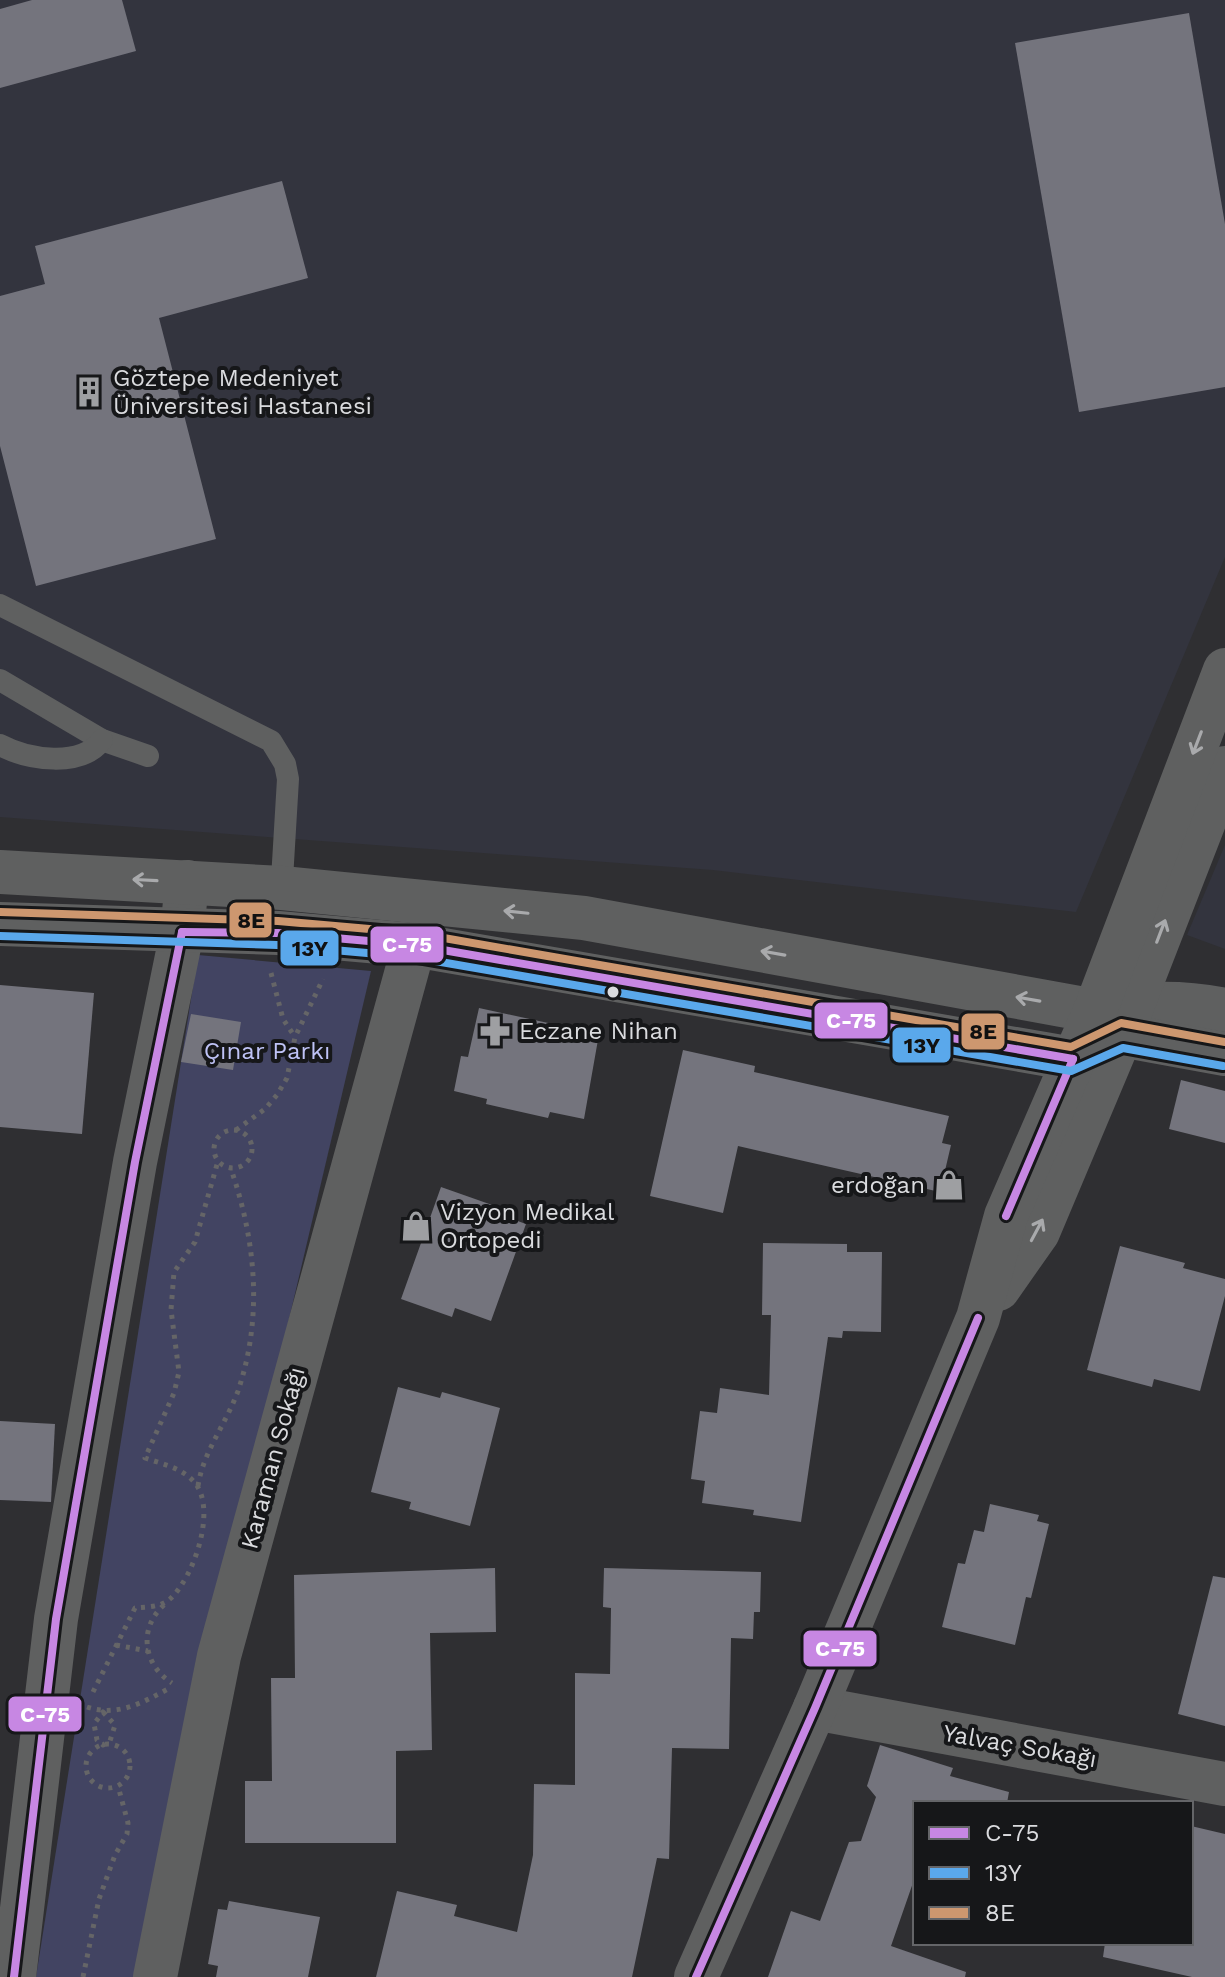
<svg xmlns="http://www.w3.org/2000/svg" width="1225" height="1977" font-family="'Work Sans',sans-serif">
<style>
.built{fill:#33343e}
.green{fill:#424462}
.building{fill:#74747d}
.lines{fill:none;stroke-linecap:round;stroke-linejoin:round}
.path{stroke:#656567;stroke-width:5;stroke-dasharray:4 6;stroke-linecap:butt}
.service{stroke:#5f6060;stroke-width:22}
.minor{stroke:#5f6060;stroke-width:44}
.tertiary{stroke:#5f6060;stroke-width:44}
.bus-1-casing{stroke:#161719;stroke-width:14}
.bus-2-casing{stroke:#161719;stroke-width:14}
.bus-3-casing{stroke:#161719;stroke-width:14}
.bus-1{stroke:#c787e3;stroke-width:8}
.bus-2{stroke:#5aa8eb;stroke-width:8}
.bus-3{stroke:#cd976f;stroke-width:8}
.oneway{stroke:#a9aaac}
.bus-dot{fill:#dadbde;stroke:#161719;stroke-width:3}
.labels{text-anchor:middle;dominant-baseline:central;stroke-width:8;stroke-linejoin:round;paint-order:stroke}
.poi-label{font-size:24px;fill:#dadbde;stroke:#161719;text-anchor:start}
.park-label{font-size:24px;fill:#bfc3f6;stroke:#161719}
.street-label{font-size:24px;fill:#dadbde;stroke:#161719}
.line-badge{stroke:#161719;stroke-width:3}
.badge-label{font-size:22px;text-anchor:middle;font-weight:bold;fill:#fff}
.pale-badge-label{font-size:22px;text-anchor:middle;font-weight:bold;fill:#111}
</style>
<rect width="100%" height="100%" fill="#2f2f32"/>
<g class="built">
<polygon points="0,0 1225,0 1225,557 1076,912 713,870 0,817"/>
<polygon points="1225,845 1225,949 1187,935"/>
</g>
<polygon class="green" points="198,955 371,971 134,1977 36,1977"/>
<g class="building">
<polygon points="32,0 122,0 136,51 0,88 0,9"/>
<polygon points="1189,13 1225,224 1225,387 1079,412 1015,43"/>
<polygon points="282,181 308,278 159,318 216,539 36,586 0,446 0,296 45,284 35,246"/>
<polygon points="0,985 94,993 82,1134 0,1127"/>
<polygon points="479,1008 599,1034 584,1119 550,1112 548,1118 486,1104 487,1099 454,1091 461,1056 468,1057"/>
<polygon points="191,1014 241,1022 233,1070 181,1062"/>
<polygon points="683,1050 755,1066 754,1072 949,1116 942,1143 951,1145 940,1192 738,1146 723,1213 650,1196"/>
<polygon points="1181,1080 1225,1091 1225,1143 1169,1129"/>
<polygon points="441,1187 495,1206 493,1212 526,1224 491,1321 455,1308 452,1317 401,1299"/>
<polygon points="763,1243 847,1244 847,1252 882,1252 881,1332 843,1331 842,1338 828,1337 801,1522 753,1515 754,1510 702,1503 705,1481 691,1479 700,1411 717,1413 720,1388 769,1395 771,1315 762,1315"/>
<polygon points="1120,1246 1185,1263 1183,1268 1225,1279 1225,1296 1200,1391 1154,1379 1152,1387 1087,1370"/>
<polygon points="398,1387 440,1398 442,1392 500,1408 470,1526 409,1509 411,1502 371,1492"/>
<polygon points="0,1421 55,1424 51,1502 0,1500"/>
<polygon points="990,1504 1039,1515 1037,1521 1049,1524 1031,1598 1026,1597 1015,1645 942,1627 958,1563 965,1564 974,1530 984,1532"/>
<polygon points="495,1568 496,1632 430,1633 432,1750 396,1751 396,1843 245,1843 245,1781 272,1781 271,1678 295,1678 294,1575"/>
<polygon points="604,1568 761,1572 760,1612 754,1612 753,1639 731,1638 729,1749 672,1748 669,1859 657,1858 632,1977 376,1977 397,1891 457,1905 454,1916 517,1932 533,1855 534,1784 575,1785 575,1673 610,1674 611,1608 603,1607"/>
<polygon points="1213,1576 1225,1578 1225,1726 1178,1714"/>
<polygon points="880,1745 953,1768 950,1776 1009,1792 1007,1803 915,1803 915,1877 891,1946 966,1972 965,1977 768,1977 791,1911 820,1921 849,1842 861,1841 876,1797 867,1786"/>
<polygon points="1191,1826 1225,1834 1225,1977 1192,1977 1103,1957 1105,1943 1191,1943"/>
<polygon points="229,1901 320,1917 308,1977 216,1977 218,1966 208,1964 218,1909 227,1910"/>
</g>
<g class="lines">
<g class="path">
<polyline points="271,973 283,1019 295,1037"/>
<circle cx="233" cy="1149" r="19"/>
<polyline points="236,1130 265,1109 277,1095 287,1078 295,1037 323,979"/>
<path d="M198,1486C203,1452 226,1424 238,1391C263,1317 256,1242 231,1169"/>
<path d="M164,1605C138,1628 143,1665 172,1683"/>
<polyline points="116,1645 148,1651"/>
<path d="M93,1692L135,1608C147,1607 161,1607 170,1599C194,1577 217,1510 195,1483C183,1468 162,1464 145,1458L174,1393L179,1372L171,1310L174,1272L195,1242L218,1161"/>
<path d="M87,1707C117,1717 142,1703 168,1689"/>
<polygon points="103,1712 115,1725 110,1741 103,1745 97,1740 94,1724"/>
<circle cx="108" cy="1766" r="22"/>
<polyline points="83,1977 99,1899 115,1855 127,1834 128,1823 118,1786"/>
</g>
<g class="service">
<polyline points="0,605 271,741 285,764 288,779 281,896"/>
<polyline points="0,680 102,740 148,756"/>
<path d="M0,745C28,760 81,768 102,740"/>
</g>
<g class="minor">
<polyline points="815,1708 1225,1784"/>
<polyline points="14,1977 56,1619 135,1162 182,932 187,882"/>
<polyline points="155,1977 219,1656 414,945"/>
</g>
<g class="tertiary">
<path d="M0,872L282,888L584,918L1095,1011C1139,1002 1181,1001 1225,1010"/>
<polyline points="0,924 278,933 414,945 1073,1059 1121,1035 1225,1054"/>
<polyline points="998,1289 1038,1232 1121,1035 1225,768"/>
<polyline points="696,1977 815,1708 978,1318 1006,1216 1095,1011 1225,670"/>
</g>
<g class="bus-1-casing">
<g id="bus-1">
<polyline points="182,932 278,933 414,945 1073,1059"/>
<polyline points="1006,1216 1073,1059"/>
<polyline points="14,1977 56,1619 135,1162 182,932"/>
<polyline points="696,1977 815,1708 978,1318"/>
</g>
</g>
<g class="bus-2-casing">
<polyline id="bus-2" points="0,936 277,945 412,957 1071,1071 1123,1048 1223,1066"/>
</g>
<g class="bus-3-casing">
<polyline id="bus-3" points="0,912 278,921 415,933 1071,1047 1121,1023 1225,1042"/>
</g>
<use href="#bus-1" class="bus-1"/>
<use href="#bus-2" class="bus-2"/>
<use href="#bus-3" class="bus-3"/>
</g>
<defs><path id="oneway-shaft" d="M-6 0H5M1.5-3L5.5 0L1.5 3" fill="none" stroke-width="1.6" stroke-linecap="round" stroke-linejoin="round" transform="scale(2)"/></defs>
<g class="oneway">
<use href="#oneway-shaft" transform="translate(1197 743) rotate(111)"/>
<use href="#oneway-shaft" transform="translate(145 880) rotate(-177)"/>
<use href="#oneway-shaft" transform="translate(516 912) rotate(-174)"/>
<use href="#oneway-shaft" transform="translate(1161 931) rotate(-69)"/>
<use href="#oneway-shaft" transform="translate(773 953) rotate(-170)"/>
<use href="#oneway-shaft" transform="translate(1028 999) rotate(-170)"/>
<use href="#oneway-shaft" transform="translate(1037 1230) rotate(-62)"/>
</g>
<defs>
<g id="building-bare" transform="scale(2.4)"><path d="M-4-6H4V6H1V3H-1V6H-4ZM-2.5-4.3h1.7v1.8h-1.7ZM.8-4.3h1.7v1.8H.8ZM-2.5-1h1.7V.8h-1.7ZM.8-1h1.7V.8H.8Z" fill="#9e9fa2" stroke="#161719" stroke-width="2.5" paint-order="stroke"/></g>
<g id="pharmacy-bare" transform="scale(2.4)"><path d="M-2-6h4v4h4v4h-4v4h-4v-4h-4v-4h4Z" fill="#9e9fa2" stroke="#161719" stroke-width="2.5" paint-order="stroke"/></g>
<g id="shop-bare" transform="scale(2.4)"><path d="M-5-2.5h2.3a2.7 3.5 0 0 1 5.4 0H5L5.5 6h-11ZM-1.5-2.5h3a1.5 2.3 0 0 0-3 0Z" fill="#9e9fa2" stroke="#161719" stroke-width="2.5" paint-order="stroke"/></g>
</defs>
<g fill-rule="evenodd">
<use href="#building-bare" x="89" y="392"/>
<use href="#pharmacy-bare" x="495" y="1031"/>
<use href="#shop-bare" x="949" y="1185"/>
<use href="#shop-bare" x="416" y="1226"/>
</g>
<circle class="bus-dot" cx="613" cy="992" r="7"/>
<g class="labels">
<g class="poi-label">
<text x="113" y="378">Göztepe Medeniyet<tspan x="113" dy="28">Üniversitesi Hastanesi</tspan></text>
<text x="519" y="1031">Eczane Nihan</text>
<text x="925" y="1185" text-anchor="end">erdoğan</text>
<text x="440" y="1212">Vizyon Medikal<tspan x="440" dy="28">Ortopedi</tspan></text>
</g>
<g class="park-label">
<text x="267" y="1051">Çınar Parkı</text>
</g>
<g class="street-label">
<text transform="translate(273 1458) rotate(-75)">Karaman Sokağı</text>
<text transform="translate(1020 1746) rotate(10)">Yalvaç Sokağı</text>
</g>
</g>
<g class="line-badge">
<rect x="228" y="901" width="45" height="38" rx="8" fill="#cd976f"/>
<rect x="369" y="925" width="76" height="39" rx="8" fill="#c787e3"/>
<rect x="279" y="929" width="61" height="38" rx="8" fill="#5aa8eb"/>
<rect x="813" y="1001" width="76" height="39" rx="8" fill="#c787e3"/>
<rect x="960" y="1012" width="46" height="39" rx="8" fill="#cd976f"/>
<rect x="891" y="1026" width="61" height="38" rx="8" fill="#5aa8eb"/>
<rect x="802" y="1629" width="76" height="39" rx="8" fill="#c787e3"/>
<rect x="7" y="1695" width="76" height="38" rx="8" fill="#c787e3"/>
</g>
<g class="badge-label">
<text x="407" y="952">C-75</text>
<text x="851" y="1028">C-75</text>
<text x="840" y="1656">C-75</text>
<text x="45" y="1722">C-75</text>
</g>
<g class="pale-badge-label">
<text x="251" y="928">8E</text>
<text x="310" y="956">13Y</text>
<text x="983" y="1039">8E</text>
<text x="922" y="1053">13Y</text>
</g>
<rect x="913" y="1801" width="280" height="144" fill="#161719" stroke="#646568" stroke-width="2"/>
<rect x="929" y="1827" width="40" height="12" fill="#c787e3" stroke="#646568" stroke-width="2"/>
<text x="985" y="1841" font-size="24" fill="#dadbde">C-75</text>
<rect x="929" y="1867" width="40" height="12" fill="#5aa8eb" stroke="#646568" stroke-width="2"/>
<text x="985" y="1881" font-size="24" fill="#dadbde">13Y</text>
<rect x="929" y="1907" width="40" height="12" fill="#cd976f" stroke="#646568" stroke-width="2"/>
<text x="985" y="1921" font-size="24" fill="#dadbde">8E</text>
</svg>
